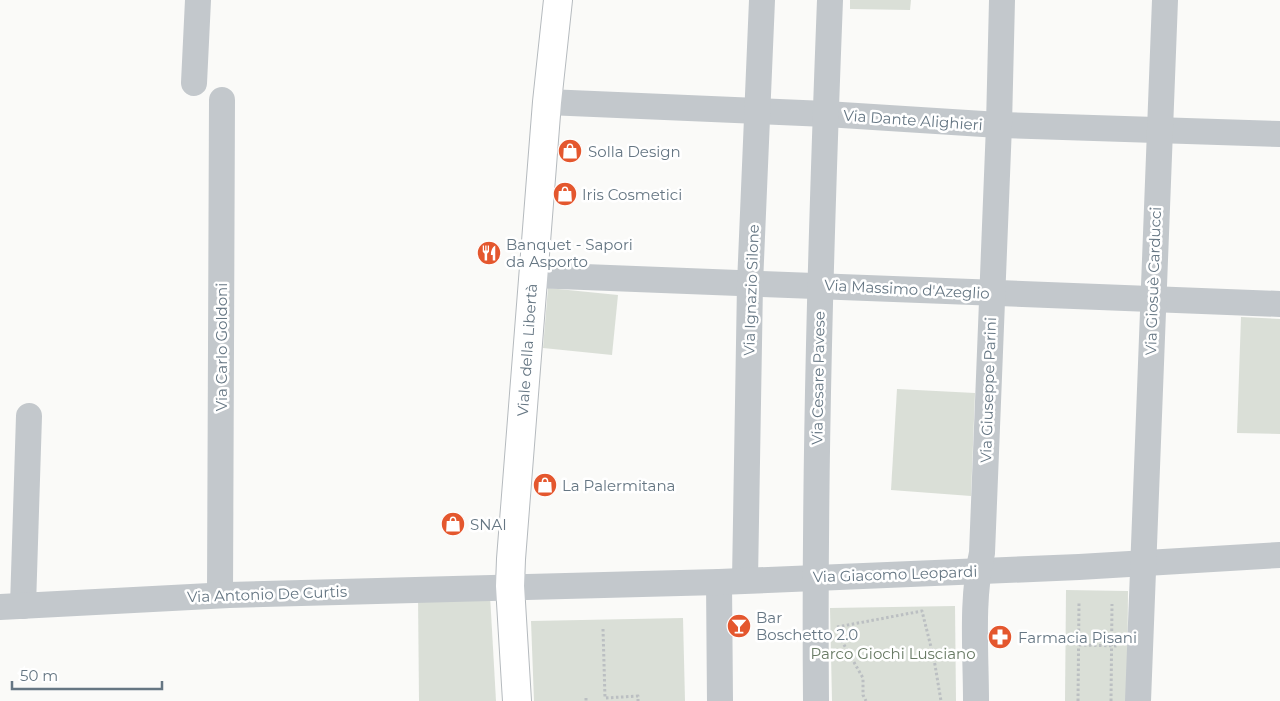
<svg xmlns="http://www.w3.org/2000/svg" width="1280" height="701" font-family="Montserrat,sans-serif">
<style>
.green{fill:#dadfd7}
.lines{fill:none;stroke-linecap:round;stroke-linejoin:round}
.major-casing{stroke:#b5babe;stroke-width:30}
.path{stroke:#bbbfc2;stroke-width:3;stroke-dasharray:2.5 2.5;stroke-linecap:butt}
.minor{stroke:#c3c8cc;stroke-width:26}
.major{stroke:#fff;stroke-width:28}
.labels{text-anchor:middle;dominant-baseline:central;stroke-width:5;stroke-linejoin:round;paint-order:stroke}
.street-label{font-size:15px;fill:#657683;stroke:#fff}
.poi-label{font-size:15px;fill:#657683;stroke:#fff;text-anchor:start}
.park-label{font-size:15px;fill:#687a64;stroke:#fff}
</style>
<rect width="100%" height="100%" fill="#fafaf8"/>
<g class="green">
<polygon points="850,0 911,0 910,10 850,9"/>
<polygon points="548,288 618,295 612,355 543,348"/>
<polygon points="1241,317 1280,319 1280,434 1237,433"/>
<polygon points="897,389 975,393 971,496 891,490"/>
<polygon points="1066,590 1128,591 1127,701 1065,701"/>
<polygon points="418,595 490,595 496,701 419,701"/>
<polygon points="955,606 956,701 832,701 830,608"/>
<polygon points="683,618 685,701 534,701 531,621"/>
</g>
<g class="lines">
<g class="major-casing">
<polyline id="major" points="517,701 510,586 511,559 547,102 558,0"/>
</g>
<g class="path">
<polyline points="837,627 922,611 934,659 941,701"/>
<polyline points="603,629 605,698 638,696 638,701"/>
<polyline points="839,636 863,678 863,695 866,701"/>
<polyline points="1079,645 1119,646"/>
<polyline points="586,698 586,701"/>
<polyline points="1078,701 1079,602"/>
<polyline points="1111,701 1112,604"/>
</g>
<g class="minor">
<polyline points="194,83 198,0"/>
<polyline points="547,102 826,114 999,125 1280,134"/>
<polyline points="533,275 1280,304"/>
<polyline points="745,580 750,284 762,0"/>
<polyline points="719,582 720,701"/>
<polyline points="220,595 222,100"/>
<polyline points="23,606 29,416"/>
<polyline points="0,607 229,595 719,582 1079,567 1280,555"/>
<path d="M816,701C814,467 821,234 830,0"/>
<path d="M976,701C976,653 971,600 982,553L999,125L1002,0"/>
<polyline points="1138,701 1165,0"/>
</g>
<use href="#major" class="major"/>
</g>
<defs>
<g id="shop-disc" transform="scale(1.25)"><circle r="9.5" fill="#e4572e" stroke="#fff"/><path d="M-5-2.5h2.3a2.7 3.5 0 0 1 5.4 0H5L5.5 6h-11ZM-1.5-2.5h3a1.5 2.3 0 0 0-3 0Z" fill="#fff"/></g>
<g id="restaurant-disc" transform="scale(1.25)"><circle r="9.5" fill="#e4572e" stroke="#fff"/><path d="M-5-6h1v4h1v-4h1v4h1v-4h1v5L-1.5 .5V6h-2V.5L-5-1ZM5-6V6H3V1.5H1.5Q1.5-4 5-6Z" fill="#fff"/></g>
<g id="bar-disc" transform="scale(1.25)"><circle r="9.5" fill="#e4572e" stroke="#fff"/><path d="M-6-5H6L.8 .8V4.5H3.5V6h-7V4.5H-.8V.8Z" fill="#fff"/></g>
<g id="pharmacy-disc" transform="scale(1.25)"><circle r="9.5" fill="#e4572e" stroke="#fff"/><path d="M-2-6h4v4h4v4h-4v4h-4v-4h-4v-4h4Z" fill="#fff"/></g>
</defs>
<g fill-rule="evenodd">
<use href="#shop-disc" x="570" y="151"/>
<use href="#shop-disc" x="565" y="194"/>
<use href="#restaurant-disc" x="489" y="253"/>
<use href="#shop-disc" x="545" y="485"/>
<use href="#shop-disc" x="453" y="524"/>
<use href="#bar-disc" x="739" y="626"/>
<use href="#pharmacy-disc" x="1000" y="637"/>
</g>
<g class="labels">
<g class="street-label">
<text transform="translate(913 120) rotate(4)">Via Dante Alighieri</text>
<text transform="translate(1153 281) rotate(-88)">Via Giosuè Carducci</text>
<text transform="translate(907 289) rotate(3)">Via Massimo d'Azeglio</text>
<text transform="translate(751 290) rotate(-88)">Via Ignazio Silone</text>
<text transform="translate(221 347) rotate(-90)">Via Carlo Goldoni</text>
<text transform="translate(527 350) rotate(-86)">Viale della Libertà</text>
<text transform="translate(818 378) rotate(-89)">Via Cesare Pavese</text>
<text transform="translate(988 390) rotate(-88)">Via Giuseppe Parini</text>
<text transform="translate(895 574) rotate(-2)">Via Giacomo Leopardi</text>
<text transform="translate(267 594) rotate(-2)">Via Antonio De Curtis</text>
</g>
<g class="poi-label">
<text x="588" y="151">Solla Design</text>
<text x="582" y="194">Iris Cosmetici</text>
<text x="506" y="244">Banquet - Sapori<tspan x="506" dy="17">da Asporto</tspan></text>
<text x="562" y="485">La Palermitana</text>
<text x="470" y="524">SNAI</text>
<text x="756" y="617">Bar<tspan x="756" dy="17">Boschetto 2.0</tspan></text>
<text x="1018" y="637">Farmacia Pisani</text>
</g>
<g class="park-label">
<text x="893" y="653">Parco Giochi Lusciano</text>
</g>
</g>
<path d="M12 681v8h150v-8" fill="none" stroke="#657683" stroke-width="2.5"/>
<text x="20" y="681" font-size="15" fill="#657683" stroke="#ffffff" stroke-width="4" paint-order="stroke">50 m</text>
</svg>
